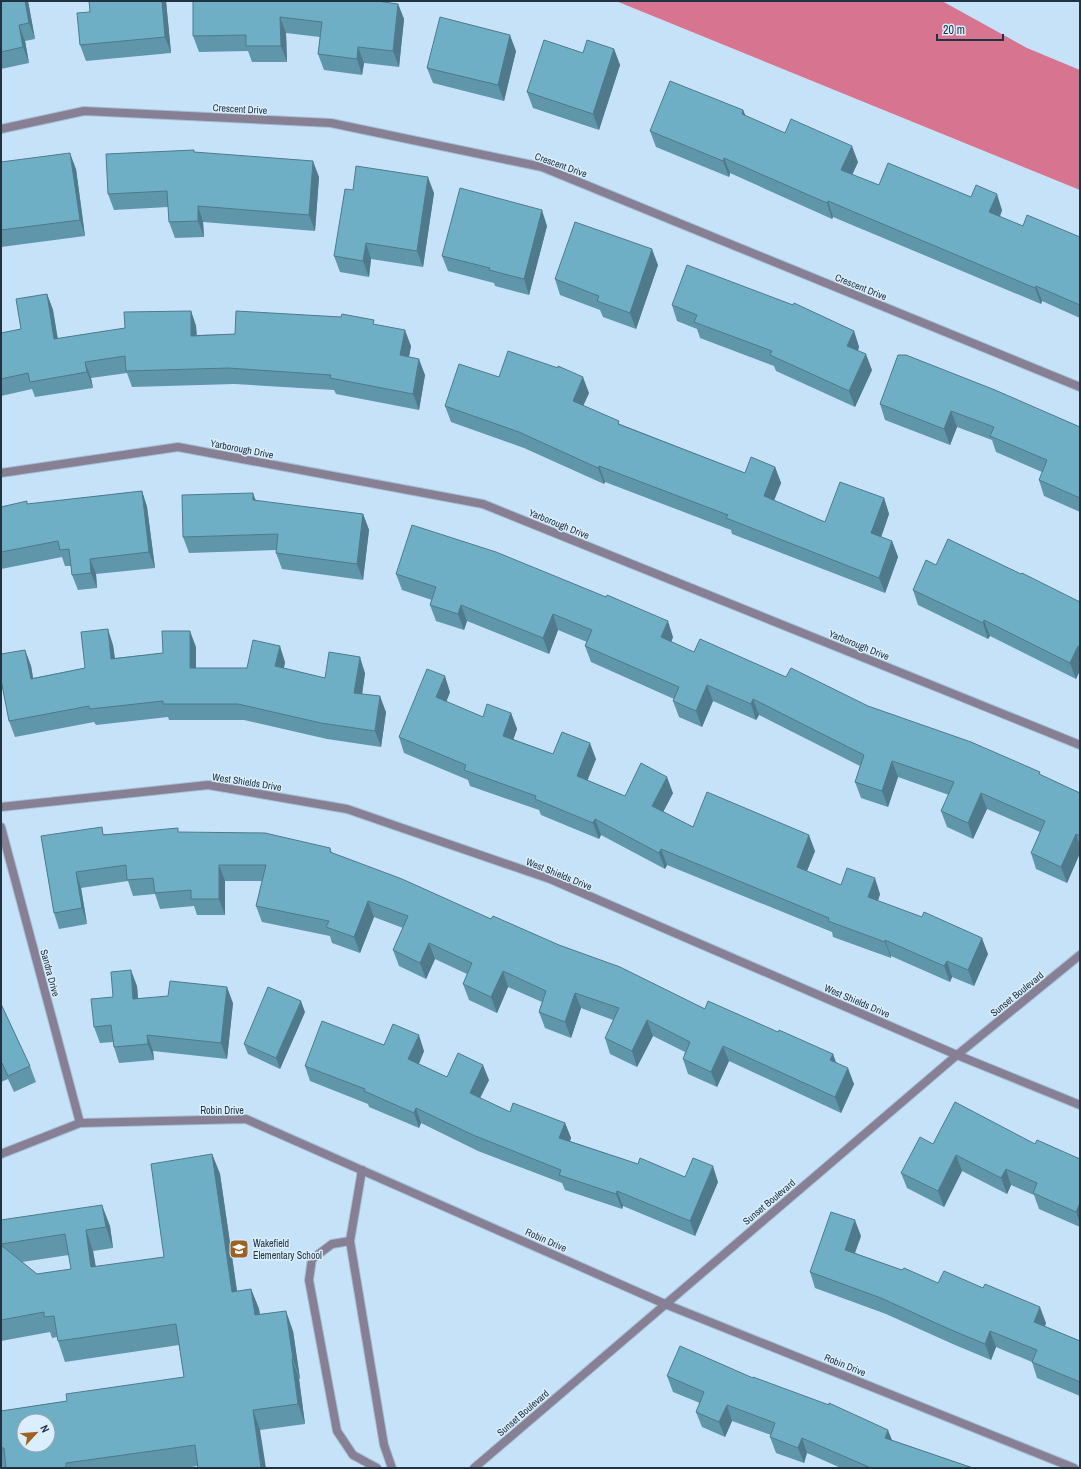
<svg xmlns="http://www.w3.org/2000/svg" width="1081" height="1469" font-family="'Archivo Narrow',sans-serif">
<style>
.forest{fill:#d77590}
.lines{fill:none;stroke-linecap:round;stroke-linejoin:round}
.lane-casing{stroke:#a5bfd4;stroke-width:10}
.street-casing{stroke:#a5bfd4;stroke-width:10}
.lane{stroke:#877f94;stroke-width:8}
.street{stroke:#877f94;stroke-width:8}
.wall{fill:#5f96aa;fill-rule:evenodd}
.shaded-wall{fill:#4e7a8b}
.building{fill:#6fafc6;stroke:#4e7a8b;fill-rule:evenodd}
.labels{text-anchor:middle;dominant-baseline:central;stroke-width:3;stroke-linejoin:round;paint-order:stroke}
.street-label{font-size:10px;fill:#203342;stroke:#dbeefd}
.poi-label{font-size:10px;fill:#203342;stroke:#dbeefd;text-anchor:start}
</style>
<rect width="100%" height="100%" fill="#c6e2f9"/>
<polygon class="forest" points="616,1 942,1 1027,48 1080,70 1080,190"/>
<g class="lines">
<g class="lane-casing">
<g id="lane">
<polyline points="362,1170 350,1241 384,1445 392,1468"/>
<polyline points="350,1241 332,1244 312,1259 309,1280 337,1431 353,1455 377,1468"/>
</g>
</g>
<g class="street-casing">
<g id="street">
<polyline points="1,129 84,111 331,123 542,167 1080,387"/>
<polyline points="1,473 178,447 483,504 1080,745"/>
<polyline points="1,807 208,785 347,809 550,879 957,1055 1080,1105"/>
<polyline points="1,827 80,1123"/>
<polyline points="1,1154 80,1123 246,1119 665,1304 1074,1468"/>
<polyline points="474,1468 957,1055 1080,955"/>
</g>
</g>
<use href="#lane" class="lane"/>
<use href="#street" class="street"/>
</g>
<g class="wall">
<polygon points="1,1 28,1 35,39 25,41 29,63 1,69"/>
<polygon points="89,1 166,1 171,53 86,61 80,45 90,12"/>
<polygon points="193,1 398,4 404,19 399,67 364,63 362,75 324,70 318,54 320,37 286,33 287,62 252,62 248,51 199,52 193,36"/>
<polygon points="614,49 620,65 599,130 533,108 527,92 583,53"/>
<polygon points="516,51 504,101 433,83 427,68"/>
<polygon points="743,110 746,116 785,133 858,162 852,175 879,185 1002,210 1000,217 1023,226 1080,237 1080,318 1042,301 1041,304 833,217 832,219 730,173 729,177 656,147 650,131"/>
<polygon points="195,152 319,177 315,231 203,222 204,237 175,238 169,222 168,207 114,210 108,194"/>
<polygon points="1,162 76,169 85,236 1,247"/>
<polygon points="353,190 434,193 423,267 371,259 369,277 340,272 334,256"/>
<polygon points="547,226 529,295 495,286 494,283 448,271 442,256"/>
<polygon points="658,265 636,329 603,317 600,310 560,295 555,279"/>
<polygon points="47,294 53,310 58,339 125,328 191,311 196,326 197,335 235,334 376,325 411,346 409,357 425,375 419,410 336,394 334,390 234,384 132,387 127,373 91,378 93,388 35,397 32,389 1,396 1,333 21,329"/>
<polygon points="672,305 854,331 859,347 858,351 872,370 855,407 776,371 774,366 700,338 697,329 677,321"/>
<polygon points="898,355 1080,427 1080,512 1044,496 1039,480 1042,472 996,452 992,440 957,427 950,445 885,420 880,404"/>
<polygon points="499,377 589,393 583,406 620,424 745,473 775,467 781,483 774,501 825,522 884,498 889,514 881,537 892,541 898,557 885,593 732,534 731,530 605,482 604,484 524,448 451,422 445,406"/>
<polygon points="142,491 147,507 155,568 96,574 97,588 78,590 72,575 71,566 65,566 62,557 1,569 1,507"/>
<polygon points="256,501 363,514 369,530 363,580 282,569 276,553 276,550 189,553 183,537"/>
<polygon points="936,565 1080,602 1080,670 1076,679 990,636 988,639 918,605 913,590"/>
<polygon points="396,574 673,637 671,642 694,652 786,677 868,706 1041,775 1080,793 1080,853 1067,883 1036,869 1031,853 1040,832 987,809 973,839 947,827 941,811 949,795 898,777 888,807 861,798 855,782 860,766 759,715 756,720 713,701 702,727 679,717 673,701 674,699 591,662 585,646 587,642 558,630 549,654 467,621 464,630 436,621 430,605 432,600 402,590"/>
<polygon points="113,645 115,658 163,653 196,647 196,668 247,668 285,662 284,668 325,678 365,673 362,694 386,712 381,747 327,739 244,720 169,720 168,717 96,725 94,722 15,737 9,721 25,650 31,666 33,678 85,668"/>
<polygon points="450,692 446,702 483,717 511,713 517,729 513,739 553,754 596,759 587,780 625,796 673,793 663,812 693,827 815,851 807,871 841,885 880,894 878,901 988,954 974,986 952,977 950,982 891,956 891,958 833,937 832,932 667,865 665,869 601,835 599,839 541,815 539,810 470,786 468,780 404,753 399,737"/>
<polygon points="179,832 330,848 332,853 491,919 559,945 705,1009 778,1032 833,1054 836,1062 854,1084 841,1113 729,1061 717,1087 688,1074 683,1059 685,1052 653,1036 637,1067 610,1054 605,1038 613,1020 581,1008 571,1038 545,1028 539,1012 542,1002 508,987 497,1013 469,1000 463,984 467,974 435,959 426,979 399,966 393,950 403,928 374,917 360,953 332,943 330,936 262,922 256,906 262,881 225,881 225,915 197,915 194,906 160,909 155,894 133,896 128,881 81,888 87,924 59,929 54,913 41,836"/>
<polygon points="137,986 138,998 233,1003 227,1059 153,1051 154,1060 119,1063 114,1047 113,1042 100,1043 94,1027 113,997"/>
<polygon points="1,1004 30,1066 36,1082 14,1092 8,1079 1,1082"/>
<polygon points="305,1012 280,1069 248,1054 244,1044"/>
<polygon points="384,1045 424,1051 419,1064 447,1077 489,1080 480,1098 510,1112 565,1123 571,1138 570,1141 638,1164 685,1177 718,1182 695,1236 623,1206 622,1209 565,1190 562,1183 478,1151 421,1123 419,1128 369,1107 368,1104 310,1081 305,1066"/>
<polygon points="933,1144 1035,1144 1080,1159 1080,1227 1039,1209 1034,1195 1011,1185 1007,1194 962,1171 944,1207 907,1188 901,1173"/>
<path d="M212,1154L220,1174L237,1291L251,1289L259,1309L260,1314L293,1331L300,1379H299L305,1424L260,1430L198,1466L184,1468H3L1,1464V1411L67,1401L184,1377L179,1345L65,1362L58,1341L57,1337L52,1338L50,1332L1,1341V1220L110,1226L113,1248L93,1251L96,1267L164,1257ZM69,1255L71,1269L37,1274L22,1262Z"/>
<polygon points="861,1236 855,1253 1046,1323 1045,1326 1080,1341 1080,1396 1037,1378 1032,1362 996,1347 991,1360 955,1345 886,1314 815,1288 810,1272"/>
<polygon points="667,1376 892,1440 973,1468 841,1468 807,1453 804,1463 776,1453 770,1437 771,1435 732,1421 725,1437 702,1427 696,1412 700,1403 673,1392"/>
</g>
<g class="shaded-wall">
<polygon points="25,1 28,1 35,39 29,23"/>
<polygon points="162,1 166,1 171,53 165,37"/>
<polygon points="398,4 404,19 399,67 393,51"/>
<polygon points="280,17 286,33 287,62 281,46"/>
<polygon points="19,25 25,41 29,63 23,47"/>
<polygon points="510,35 516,51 504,101 498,85"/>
<polygon points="358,47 364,63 362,75 357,59"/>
<polygon points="614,49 620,65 599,130 593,114"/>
<polygon points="743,110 749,126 742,114"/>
<polygon points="852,146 858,162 847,186 841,170"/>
<polygon points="70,153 76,169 85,236 80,220"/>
<polygon points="724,158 730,173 729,177 723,161"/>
<polygon points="313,161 319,177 315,231 309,215"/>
<polygon points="428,177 434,193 423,267 417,251"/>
<polygon points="997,194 1002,210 995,228 989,212"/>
<polygon points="828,201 833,217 832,219 827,203"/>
<polygon points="198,206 203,222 204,237 198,221"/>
<polygon points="542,210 547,226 529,295 524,279"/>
<polygon points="366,243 371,259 369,277 363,261"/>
<polygon points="652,249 658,265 636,329 630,313"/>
<polygon points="1036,286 1042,301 1041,304 1035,288"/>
<polygon points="47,294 53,310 60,355 54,339"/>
<polygon points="191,311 196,326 197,351 191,336"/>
<polygon points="405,330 411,346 406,371 400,355"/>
<polygon points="854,331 859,347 853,362 847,346"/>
<polygon points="866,354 872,370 855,407 849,391"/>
<polygon points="419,359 425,375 419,410 413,394"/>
<polygon points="85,362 91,378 93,388 87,372"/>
<polygon points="583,377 589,393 578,417 573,401"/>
<polygon points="951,411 957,427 950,445 944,429"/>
<polygon points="599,466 605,482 604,484 598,468"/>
<polygon points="775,467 781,483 769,512 764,496"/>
<polygon points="142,491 147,507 155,568 149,552"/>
<polygon points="253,493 259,509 253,500"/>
<polygon points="884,498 889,514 877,549 871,533"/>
<polygon points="363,514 369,530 363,580 357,564"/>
<polygon points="892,541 898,557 885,593 879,578"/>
<polygon points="90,559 96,574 97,588 91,573"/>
<polygon points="461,605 467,621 464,630 458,614"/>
<polygon points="553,614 558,630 549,654 543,638"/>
<polygon points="984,620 990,636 988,639 983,623"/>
<polygon points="668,621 673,637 667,653 661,637"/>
<polygon points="108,629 113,645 117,675 111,659"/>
<polygon points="190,631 196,647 196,684 190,668"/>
<polygon points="280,646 285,662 281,682 275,666"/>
<polygon points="1078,646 1080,651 1080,670 1076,679 1070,663"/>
<polygon points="25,650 31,666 36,695 31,679"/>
<polygon points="360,657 365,673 360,709 354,693"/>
<polygon points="445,676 450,692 442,713 436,697"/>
<polygon points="707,685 713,701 702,727 696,711"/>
<polygon points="380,696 386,712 381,747 375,731"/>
<polygon points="753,699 759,715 756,720 751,704"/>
<polygon points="511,713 517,729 509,752 503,736"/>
<polygon points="590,743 596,759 583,792 577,776"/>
<polygon points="892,761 898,777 888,807 882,791"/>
<polygon points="667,777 673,793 658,822 652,806"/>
<polygon points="981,793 987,809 973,839 968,823"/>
<polygon points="595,819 601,835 599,839 593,823"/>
<polygon points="1076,834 1080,846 1080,853 1067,883 1061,867"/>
<polygon points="809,835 815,851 802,883 797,867"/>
<polygon points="661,849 667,865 665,869 659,853"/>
<polygon points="219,865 225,881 225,915 219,899"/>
<polygon points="76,872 81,888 87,924 82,908"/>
<polygon points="875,878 880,894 874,913 868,897"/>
<polygon points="368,901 374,917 360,953 354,937"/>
<polygon points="982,938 988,954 974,986 968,970"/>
<polygon points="885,940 891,956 891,958 885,942"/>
<polygon points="429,943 435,959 426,979 420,963"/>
<polygon points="947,961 952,977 950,982 944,966"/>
<polygon points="131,970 137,986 139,1015 133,999"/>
<polygon points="503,971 508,987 497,1013 491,997"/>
<polygon points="227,987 233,1003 227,1059 221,1043"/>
<polygon points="575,993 581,1008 571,1038 565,1022"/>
<polygon points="301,1001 305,1012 280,1069 276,1058"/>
<polygon points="647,1020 653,1036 637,1067 632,1051"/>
<polygon points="147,1035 153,1051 154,1060 148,1044"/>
<polygon points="419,1035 424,1051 414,1075 408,1059"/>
<polygon points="723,1046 729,1061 717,1087 711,1072"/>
<polygon points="833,1054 838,1070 830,1060"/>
<polygon points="483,1065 489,1080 475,1108 470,1093"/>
<polygon points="848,1068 854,1084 841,1113 835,1097"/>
<polygon points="416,1108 421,1123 419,1128 414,1113"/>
<polygon points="565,1123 571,1138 565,1153 559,1138"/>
<polygon points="212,1154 220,1174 240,1312 232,1292"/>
<polygon points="956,1155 962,1171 944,1207 938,1191"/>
<polygon points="713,1166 718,1182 695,1236 690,1221"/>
<polygon points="1006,1169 1011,1185 1007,1194 1001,1178"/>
<polygon points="617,1191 623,1206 622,1209 616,1194"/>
<polygon points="1080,1203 1080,1223 1076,1212"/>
<polygon points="102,1205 110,1226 113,1248 106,1227"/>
<polygon points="855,1220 861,1236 850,1266 845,1250"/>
<polygon points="86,1230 93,1251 99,1288 91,1267"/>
<polygon points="251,1289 259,1309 262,1335 255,1315"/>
<polygon points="1040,1307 1046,1323 1040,1338 1034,1322"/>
<polygon points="286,1311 293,1331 300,1379 293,1359"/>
<polygon points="990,1331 996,1347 991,1360 985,1344"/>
<polygon points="292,1359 299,1379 305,1424 298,1404"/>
<polygon points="727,1405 732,1421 725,1437 719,1422"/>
<polygon points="253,1410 260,1430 266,1468 261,1468"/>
<polygon points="888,1430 894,1445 885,1438"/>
<polygon points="802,1438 807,1453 804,1463 798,1448"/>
</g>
<g class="building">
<polygon points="1,1 25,1 29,23 19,25 23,47 1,52"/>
<polygon points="89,1 162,1 165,37 80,45 77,13 90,12"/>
<polygon points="193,1 377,1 398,4 393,51 358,47 357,59 318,54 322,22 280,17 281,46 246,46 246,35 193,36"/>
<polygon points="440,17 510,35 498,85 427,68"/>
<polygon points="544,40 583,53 587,40 614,49 593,114 527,92"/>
<polygon points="670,81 743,110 742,114 785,133 791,119 852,146 841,170 879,185 888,163 971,197 976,185 997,194 989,212 1023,226 1027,215 1080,237 1080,305 1036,286 1035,288 828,201 827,203 724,158 723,161 650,131"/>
<polygon points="194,150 194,152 313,161 309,215 198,206 198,221 169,222 167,191 108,194 106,154"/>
<polygon points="70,153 80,220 1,230 1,162"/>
<polygon points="356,166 428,177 417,251 366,243 363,261 334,256 345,189 353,190"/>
<polygon points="460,188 542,210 524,279 489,270 490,268 442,256"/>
<polygon points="575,222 652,249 630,313 597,301 599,296 555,279"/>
<polygon points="687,265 793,305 794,303 854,331 847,346 866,354 849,391 770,355 772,351 694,322 697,315 672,305"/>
<polygon points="47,294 54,339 125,328 124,312 191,311 191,336 235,334 236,311 341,317 342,314 374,320 373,324 405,330 400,355 419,359 413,394 330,378 331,375 228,368 126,371 125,356 85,362 87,372 30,382 28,373 1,379 1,333 21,329 16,299"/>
<polygon points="508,351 558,368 558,366 583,377 573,401 619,421 618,424 745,473 751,457 775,467 764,496 825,522 840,482 884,498 871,533 892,541 879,578 726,518 728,515 599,466 598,468 519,432 445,406 459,364 499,377"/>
<polygon points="898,355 906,355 995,390 1080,427 1080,435 1079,437 1080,437 1080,498 1039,480 1047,460 990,436 994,427 951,411 944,429 880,404"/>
<polygon points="142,491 149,552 90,559 91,573 72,575 69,549 60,550 58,541 1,552 1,507 27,501 27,504"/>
<polygon points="253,493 253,500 363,514 357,564 276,553 278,534 183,537 182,495"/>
<polygon points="412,525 496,552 606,597 607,595 668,621 661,637 694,652 700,639 786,677 791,668 868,706 971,742 1040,772 1039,774 1080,793 1080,836 1076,834 1061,867 1031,853 1045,821 981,793 968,823 941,811 954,782 892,761 882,791 855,782 864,755 753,699 751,704 707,685 696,711 673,701 679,687 585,646 592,630 553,614 543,638 461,605 458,614 430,605 436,587 396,574"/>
<polygon points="948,539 1021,574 1022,573 1080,602 1080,647 1078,646 1070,663 984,620 983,623 913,590 926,560 936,565"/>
<polygon points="108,629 111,659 163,653 162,631 190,631 190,668 247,668 253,640 280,646 275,666 325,678 329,652 360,657 354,693 380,696 375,731 321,723 238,704 163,704 163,701 90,709 89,706 9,721 1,680 1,654 25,650 31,679 85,668 81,632"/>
<polygon points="427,669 445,676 436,697 483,717 487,704 511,713 503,736 553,754 562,732 590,743 577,776 625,796 641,763 667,777 652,806 693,827 707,792 809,835 797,867 841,885 847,868 875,878 868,897 922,917 924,912 982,938 968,970 947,961 944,966 885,940 885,942 828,921 829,918 661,849 659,853 595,819 593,823 535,799 536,796 464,770 466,765 399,737"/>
<polygon points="102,827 103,835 178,828 178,832 265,833 330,848 330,852 402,879 491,919 493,916 559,945 620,967 705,1009 708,1001 778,1032 779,1030 833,1054 830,1060 848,1068 835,1097 723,1046 711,1072 683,1059 690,1042 647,1020 632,1051 605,1038 619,1008 575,993 565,1022 539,1012 546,991 503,971 491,997 463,984 472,963 429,943 420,963 393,950 408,916 368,901 354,937 326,927 329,921 256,906 266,865 219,865 219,899 191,899 191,890 155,893 153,878 127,880 126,865 76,872 82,908 54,913 41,836"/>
<polygon points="131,970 133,999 168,996 170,981 227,987 221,1043 147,1035 148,1044 114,1047 111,1025 94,1027 91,999 113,997 111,972"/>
<polygon points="268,987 301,1001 276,1058 244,1044"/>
<polygon points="1,1004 30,1066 8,1076 2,1063 1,1063"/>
<polygon points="322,1021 384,1045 393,1024 419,1035 408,1059 447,1077 458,1053 483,1065 470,1093 510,1112 513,1103 565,1123 559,1138 638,1164 640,1158 685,1177 693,1158 713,1166 690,1221 617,1191 616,1194 559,1175 561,1170 473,1135 416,1108 414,1113 364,1091 365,1089 305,1066"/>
<polygon points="955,1102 1035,1144 1037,1140 1080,1159 1080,1203 1076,1212 1033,1193 1037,1183 1006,1169 1001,1178 956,1155 938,1191 901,1173 920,1137 933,1144"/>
<path d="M212,1154L232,1292L251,1289L255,1315L286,1311L293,1359H292L298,1404L253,1410L261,1468H198L195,1445L66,1463V1468H6L4,1448H1V1411L67,1401L66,1394L184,1377L176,1324L58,1341L54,1316L44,1317V1312L1,1320V1245L37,1274L71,1269L65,1234L1,1244V1220L102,1205L106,1227L86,1230L91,1267L164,1257L151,1164ZM24,1421H48V1445H24Z"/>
<polygon points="831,1212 855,1220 845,1250 902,1270 904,1268 938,1283 944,1271 983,1288 985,1284 1040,1307 1034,1322 1080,1341 1080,1382 1032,1362 1037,1350 990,1331 985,1344 949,1329 881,1298 810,1272"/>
<polygon points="680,1346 753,1378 753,1377 829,1405 829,1403 888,1430 885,1438 973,1468 871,1468 802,1438 798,1448 770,1437 775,1423 727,1405 719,1422 696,1412 704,1392 667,1376"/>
</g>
<defs>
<g id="school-square" transform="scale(1)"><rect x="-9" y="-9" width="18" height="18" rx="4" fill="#9e6324" stroke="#dbeefd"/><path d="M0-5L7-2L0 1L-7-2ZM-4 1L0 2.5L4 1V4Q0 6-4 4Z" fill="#fff"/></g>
</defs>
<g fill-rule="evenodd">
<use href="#school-square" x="239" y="1249"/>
</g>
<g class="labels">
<g class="street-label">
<text transform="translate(240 109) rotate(3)">Crescent Drive</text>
<text transform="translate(561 165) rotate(20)">Crescent Drive</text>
<text transform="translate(861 287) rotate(22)">Crescent Drive</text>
<text transform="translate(242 449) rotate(11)">Yarborough Drive</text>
<text transform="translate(559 524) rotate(22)">Yarborough Drive</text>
<text transform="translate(859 645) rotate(22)">Yarborough Drive</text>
<text transform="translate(247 782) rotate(9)">West Shields Drive</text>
<text transform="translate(559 874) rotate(22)">West Shields Drive</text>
<text transform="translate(50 973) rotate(75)">Sandra Drive</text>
<text transform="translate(1017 994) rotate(-39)">Sunset Boulevard</text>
<text transform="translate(857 1001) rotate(23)">West Shields Drive</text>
<text x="222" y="1110">Robin Drive</text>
<text transform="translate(769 1202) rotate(-40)">Sunset Boulevard</text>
<text transform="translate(546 1240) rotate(24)">Robin Drive</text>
<text transform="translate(845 1365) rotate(22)">Robin Drive</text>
<text transform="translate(523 1413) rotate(-41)">Sunset Boulevard</text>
</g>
<g class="poi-label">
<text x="253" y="1243">Wakefield<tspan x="253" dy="12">Elementary School</tspan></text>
</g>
</g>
<rect width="1081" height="1469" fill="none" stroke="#203342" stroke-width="4"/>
<g transform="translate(36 1433) rotate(64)"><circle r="19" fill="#dbeefd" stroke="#90a3b2"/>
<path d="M0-3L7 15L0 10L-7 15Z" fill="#9e6324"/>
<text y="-6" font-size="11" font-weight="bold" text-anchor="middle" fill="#203342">N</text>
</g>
<path d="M937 34v6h66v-6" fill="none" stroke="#203342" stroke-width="2"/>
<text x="943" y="34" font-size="12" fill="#203342" stroke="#dbeefd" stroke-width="3" paint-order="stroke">20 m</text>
</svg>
